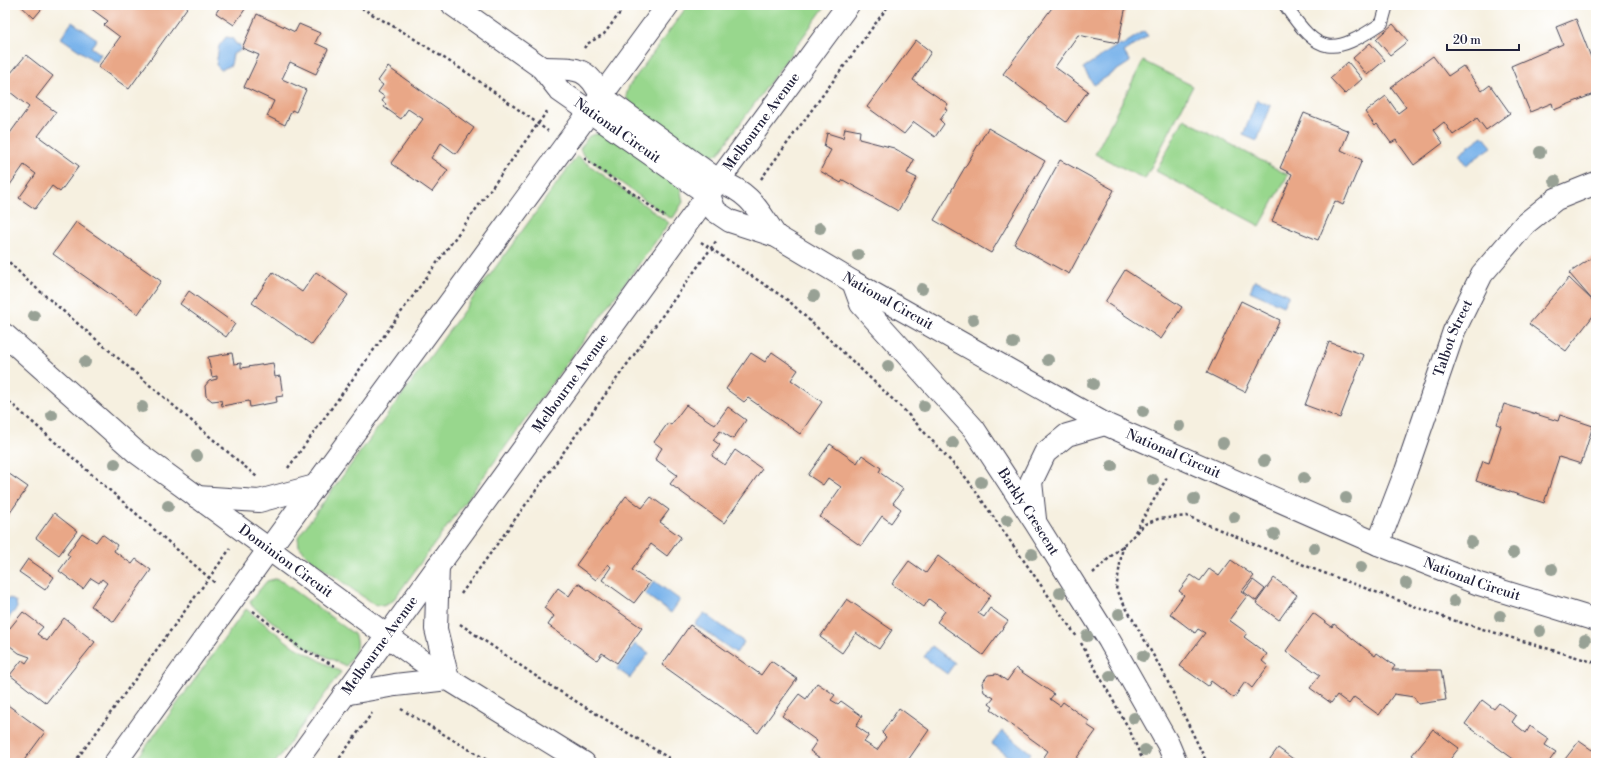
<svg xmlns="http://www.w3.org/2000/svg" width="1601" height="768" font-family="'Libre Bodoni',serif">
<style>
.green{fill:#98d78d;stroke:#5d7c64}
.water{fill:#7ab4eb;stroke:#4e6b93}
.building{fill:#e9a787}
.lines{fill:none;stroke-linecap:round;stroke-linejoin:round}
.lane-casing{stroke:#424154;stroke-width:14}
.street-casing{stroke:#424154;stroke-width:24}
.secondary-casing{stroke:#424154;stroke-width:24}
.path{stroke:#424154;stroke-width:2.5;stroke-dasharray:3 3;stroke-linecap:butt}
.lane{stroke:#fff;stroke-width:12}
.street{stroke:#fff;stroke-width:22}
.secondary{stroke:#fff;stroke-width:22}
.tree{fill:#98a195}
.labels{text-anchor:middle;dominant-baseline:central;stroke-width:3;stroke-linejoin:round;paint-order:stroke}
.street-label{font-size:14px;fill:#22223b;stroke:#fff}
</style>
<rect width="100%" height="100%" fill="#fff"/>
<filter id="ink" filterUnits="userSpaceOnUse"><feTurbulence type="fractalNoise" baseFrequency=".025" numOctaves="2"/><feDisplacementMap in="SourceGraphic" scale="8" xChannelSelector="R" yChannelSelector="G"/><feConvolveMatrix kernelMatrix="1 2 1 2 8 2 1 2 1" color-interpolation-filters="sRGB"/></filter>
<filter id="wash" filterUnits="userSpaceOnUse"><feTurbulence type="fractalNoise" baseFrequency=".012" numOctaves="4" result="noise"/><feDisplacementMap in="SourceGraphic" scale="16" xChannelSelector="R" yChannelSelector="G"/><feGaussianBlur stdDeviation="0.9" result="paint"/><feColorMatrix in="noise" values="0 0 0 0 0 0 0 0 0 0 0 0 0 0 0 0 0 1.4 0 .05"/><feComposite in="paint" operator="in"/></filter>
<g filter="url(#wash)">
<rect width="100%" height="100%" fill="#f6f0e0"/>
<g class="green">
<polygon points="688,5 826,5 718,154 704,156 630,105 626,96 629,86"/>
<polygon points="1143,61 1193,86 1145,179 1095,154"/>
<polygon points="1184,119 1288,175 1260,226 1156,171"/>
<polygon points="607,131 680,186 683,202 673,218 668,217 583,155 580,149 589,136"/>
<polygon points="577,156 669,223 392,602 383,606 373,604 308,557 299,546 298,537"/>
<path d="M275,579L283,582L354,634C360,647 354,655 346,666L304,646L252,606L250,601L267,581Z"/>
<polygon points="246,609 290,644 341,672 275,763 134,763"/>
</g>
<g class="water">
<polygon points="72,22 97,39 91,47 101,54 96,62 61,38"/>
<polygon points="1144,31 1148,36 1124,52 1130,62 1094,85 1083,68 1120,44 1121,46"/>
<polygon points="226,37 232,38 236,44 240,45 241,50 233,54 231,65 221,70 216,65 219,46"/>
<polygon points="1257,100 1271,106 1257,141 1243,135"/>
<polygon points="1483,136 1492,147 1466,165 1458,154"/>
<polygon points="1255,280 1289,295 1283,306 1250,291"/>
<polygon points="654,581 680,600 671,613 645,594"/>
<polygon points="10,598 16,602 17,608 5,622 5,601"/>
<polygon points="704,613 744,642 736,653 695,624"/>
<polygon points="635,644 649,653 630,678 617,669"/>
<polygon points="932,646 955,663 947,674 924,657"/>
<polygon points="1002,731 1031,753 1024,763 1018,763 992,744"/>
</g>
<g id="blocks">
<g class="building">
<polygon points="20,5 45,5 34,18"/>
<polygon points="86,5 189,5 129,89 98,67 120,37 104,25 108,21"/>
<polygon points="221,5 248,5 234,25 216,13"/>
<polygon points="1054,5 1126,6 1118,43 1078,35 1055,67 1088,91 1066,122 1003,74"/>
<polygon points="257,14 295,32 299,24 320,33 315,43 328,49 316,74 290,62 282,79 306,90 296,112 292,110 285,125 267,116 274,101 244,87 259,55 242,48"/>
<polygon points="1576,19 1596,70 1596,93 1554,110 1552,103 1530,112 1511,66 1563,44 1556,27"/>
<polygon points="1393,24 1408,41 1390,55 1376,39"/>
<polygon points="916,40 931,52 913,80 948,104 945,109 947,110 940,120 944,124 935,137 914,122 904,134 867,107"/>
<polygon points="1370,43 1385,60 1367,75 1353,58"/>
<polygon points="26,55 53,76 36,98 56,112 38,136 79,166 60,192 52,186 35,209 19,198 36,174 24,165 5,192 5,140 29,107 5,88 5,80"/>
<polygon points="1433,56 1448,76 1463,66 1482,91 1490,85 1510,113 1486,130 1477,118 1453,135 1444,122 1434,130 1443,143 1414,165 1396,140 1391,143 1377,124 1375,126 1365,112 1386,96 1398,113 1406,107 1391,87"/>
<polygon points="1348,62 1362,79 1345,94 1330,78"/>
<polygon points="388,67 474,128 456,154 441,143 431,158 448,170 432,192 391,163 423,119 408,109 401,119 384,107 386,104 382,101 385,97 378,92 383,85 378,81"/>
<polygon points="1304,113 1349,131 1341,150 1362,160 1343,205 1335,201 1318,240 1272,221 1292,174 1280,168"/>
<polygon points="845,128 860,131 859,139 894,148 914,160 907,173 917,178 898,211 843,180 841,183 820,171 831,150 824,147 827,133 843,138"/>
<polygon points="988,128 1045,161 991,253 934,220"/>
<polygon points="1060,160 1114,190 1069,274 1014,244"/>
<polygon points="76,222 161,281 138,314 53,254"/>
<polygon points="1596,255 1596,312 1566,351 1529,324 1569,278 1594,302 1569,273"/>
<polygon points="1125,270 1182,307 1161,339 1105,302"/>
<polygon points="273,272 302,292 316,272 348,295 312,345 252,303"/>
<polygon points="189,291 235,324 226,337 180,304"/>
<polygon points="1241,301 1280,320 1245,392 1207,373"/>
<polygon points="1329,342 1364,355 1340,418 1305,405"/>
<polygon points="772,352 798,370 791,380 822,402 800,434 748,398 744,402 726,389 751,353 765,362"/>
<polygon points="232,353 234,364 241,363 241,368 273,363 275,377 280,376 283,396 276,397 277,402 250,407 249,401 222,406 221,400 212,401 206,396 205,386 209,381 217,379 217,376 212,377 208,357"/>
<polygon points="1504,404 1558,421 1560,415 1593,426 1581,464 1559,457 1544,503 1476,481 1483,461 1489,463 1501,426 1497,424"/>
<polygon points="686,405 715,425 728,407 746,420 733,439 720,431 713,440 720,445 712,456 725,465 735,450 762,469 724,523 670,484 677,475 655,459 662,448 654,442 668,423 671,425"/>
<polygon points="830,444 857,463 862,455 881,468 879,472 903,489 893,503 901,509 891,523 882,516 861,546 820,517 841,487 828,478 823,485 808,475"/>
<polygon points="5,471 28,487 7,517 5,516"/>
<polygon points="626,496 642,508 651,497 669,510 660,522 681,537 667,556 651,544 632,570 650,582 634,603 602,580 611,567 608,564 596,580 576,565"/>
<polygon points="54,513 77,531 59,555 36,538"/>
<polygon points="82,533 96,542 102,534 117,545 114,551 132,564 136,559 151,570 114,622 91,606 107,583 102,579 99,583 91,578 83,589 59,571 70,556 67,554"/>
<polygon points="938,556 991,595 978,613 984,617 990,608 1008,621 983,655 937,622 945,611 929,599 924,607 892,584 909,561 926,573"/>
<polygon points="28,559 54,577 45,590 19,572"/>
<polygon points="1231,560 1254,576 1241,592 1247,596 1229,620 1247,633 1244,637 1267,654 1262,661 1268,666 1252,688 1245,682 1234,698 1211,681 1208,686 1180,666 1205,633 1198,629 1195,633 1170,614 1184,595 1179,591 1191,575 1200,581 1209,569 1219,576"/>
<polygon points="1274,578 1297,595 1279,620 1256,603"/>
<polygon points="1253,580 1265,589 1256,601 1244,592"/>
<polygon points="578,583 642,628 617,663 602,653 597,660 548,625 554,616 544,608 558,588 569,596"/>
<polygon points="847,599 892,630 879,649 856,633 842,653 820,637"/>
<polygon points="23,612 43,627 37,634 47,641 64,618 95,642 46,703 10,675 22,660 26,663 30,657 19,653 5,642 5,634"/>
<polygon points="1313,613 1332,627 1334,624 1375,656 1377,653 1395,666 1392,670 1441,670 1446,700 1418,704 1414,697 1394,694 1379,715 1354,697 1349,704 1337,695 1331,703 1310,688 1320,675 1286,651"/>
<polygon points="690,625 761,675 771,661 797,679 758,733 662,665"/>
<polygon points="1016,668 1054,694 1050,699 1060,706 1063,702 1089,721 1087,725 1096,731 1073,763 1052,763 1044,757 1048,751 991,710 993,707 989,704 994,698 984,692 982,683 988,675 997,674 1007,681"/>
<polygon points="817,683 835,695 831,700 838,704 841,701 862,716 856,726 869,735 864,742 877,750 886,737 882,733 899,708 929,730 906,763 827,763 810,751 817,741 782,716 799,694 806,699"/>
<polygon points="1482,700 1494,709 1499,703 1516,716 1512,722 1526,733 1530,726 1549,739 1545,745 1556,752 1548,763 1519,763 1465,724"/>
<polygon points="5,703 45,732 22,763 5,763"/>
<polygon points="1433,729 1459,748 1447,763 1422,763 1412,755"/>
<polygon points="1579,741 1592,750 1596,745 1596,763 1562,763"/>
<polygon points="1278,748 1296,761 1295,763 1267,763"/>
</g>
</g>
</g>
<g filter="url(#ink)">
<use href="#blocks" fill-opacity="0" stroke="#424154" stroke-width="1"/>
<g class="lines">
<g class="lane-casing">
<path id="lane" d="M1285,5C1319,56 1333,56 1382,23L1387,5"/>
</g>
<g class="street-casing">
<g id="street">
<path id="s1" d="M853,282L861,304L974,429L1035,522L1109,640L1168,744L1176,763"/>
<path id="s2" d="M5,335L136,452L416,657L448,679L584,763"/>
<polyline points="1035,519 1031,482 1045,453 1067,435 1105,424"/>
<path id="s3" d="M1378,544L1406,471L1454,331L1482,274L1525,224L1556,199L1596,183"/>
</g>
</g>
<g class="secondary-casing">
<g id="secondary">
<path id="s4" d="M453,5L542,68L560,91L709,195L715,211L730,221L776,236L853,282L1105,424L1378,544L1479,584L1596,620"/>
<path d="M542,68C572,69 587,64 601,96L719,181C751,193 757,209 776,236"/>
<polyline points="197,497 259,501 315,486"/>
<polyline points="344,694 395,685 448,679 436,629 438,566"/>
<polyline points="115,763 269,549 668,5"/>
<path id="s5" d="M295,763L683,229L848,5"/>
</g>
</g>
<g class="path">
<polyline points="356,5 405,33 472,76 548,131"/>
<polyline points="584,48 587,44 604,34 626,5"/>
<polyline points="584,158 664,216"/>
<polyline points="761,179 889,5"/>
<polyline points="701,242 789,301 905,411 967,479 1077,637"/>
<polyline points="5,258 28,281 257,477"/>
<polyline points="5,398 215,583"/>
<polyline points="288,468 548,110"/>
<polyline points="1135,532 1168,476"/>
<polyline points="1132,537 1145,524 1158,519 1187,516 1316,570 1449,619 1596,663"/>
<polyline points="1123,545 1116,590 1164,674 1207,763"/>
<polyline points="1093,573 1132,537"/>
<polyline points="461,594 717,240"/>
<polyline points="253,611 302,649 337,667"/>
<polyline points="460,624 546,683 677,763"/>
<polyline points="1081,643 1129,729 1144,763"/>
<polyline points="401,709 492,763"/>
<polyline points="74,763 230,549"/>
<polyline points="336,763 372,713"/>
</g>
<use href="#lane" class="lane"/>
<use href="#street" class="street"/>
<use href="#secondary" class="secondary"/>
</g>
<g class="tree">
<circle cx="1540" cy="152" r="6"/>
<circle cx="1555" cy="181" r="6"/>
<circle cx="820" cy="228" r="6"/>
<circle cx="858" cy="255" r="6"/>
<circle cx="922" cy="289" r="6"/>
<circle cx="814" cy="296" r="6"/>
<circle cx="34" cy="316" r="6"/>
<circle cx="973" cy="320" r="6"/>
<circle cx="1013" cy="343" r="6"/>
<circle cx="1048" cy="360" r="6"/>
<circle cx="85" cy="362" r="6"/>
<circle cx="888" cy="366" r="6"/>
<circle cx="1093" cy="384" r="6"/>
<circle cx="924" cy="406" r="6"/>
<circle cx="142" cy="407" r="6"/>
<circle cx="1143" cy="411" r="6"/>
<circle cx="52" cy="415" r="6"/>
<circle cx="1179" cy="426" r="6"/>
<circle cx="953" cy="443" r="6"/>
<circle cx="1223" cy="443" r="6"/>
<circle cx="197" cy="456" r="6"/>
<circle cx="1264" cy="461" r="6"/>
<circle cx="115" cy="464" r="6"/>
<circle cx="1112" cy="466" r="6"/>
<circle cx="1304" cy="478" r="6"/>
<circle cx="1153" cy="480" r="6"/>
<circle cx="981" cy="482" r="6"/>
<circle cx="1346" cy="498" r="6"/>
<circle cx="1194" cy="499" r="6"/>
<circle cx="168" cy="506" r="6"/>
<circle cx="1234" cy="517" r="6"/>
<circle cx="1007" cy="520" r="6"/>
<circle cx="1274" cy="534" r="6"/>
<circle cx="1471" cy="542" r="6"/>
<circle cx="1314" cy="548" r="6"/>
<circle cx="1513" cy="553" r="6"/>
<circle cx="1032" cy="554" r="6"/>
<circle cx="1361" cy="567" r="6"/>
<circle cx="1552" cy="569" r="6"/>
<circle cx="1406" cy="583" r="6"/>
<circle cx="1060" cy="593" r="6"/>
<circle cx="1454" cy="601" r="6"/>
<circle cx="1119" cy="614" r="6"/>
<circle cx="1500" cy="616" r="6"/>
<circle cx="1540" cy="631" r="6"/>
<circle cx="1087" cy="636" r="6"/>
<circle cx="1585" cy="640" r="6"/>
<circle cx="1143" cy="656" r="6"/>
<circle cx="1110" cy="676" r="6"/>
<circle cx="1134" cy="718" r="6"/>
<circle cx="1145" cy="750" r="6"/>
</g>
</g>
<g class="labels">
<g class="street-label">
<text stroke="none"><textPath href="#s5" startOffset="793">Melbourne Avenue</textPath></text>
<text stroke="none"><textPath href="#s4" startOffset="208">National Circuit</textPath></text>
<text stroke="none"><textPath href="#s4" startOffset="533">National Circuit</textPath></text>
<text stroke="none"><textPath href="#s3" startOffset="219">Talbot Street</textPath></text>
<text stroke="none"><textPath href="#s5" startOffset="469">Melbourne Avenue</textPath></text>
<text stroke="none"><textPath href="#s4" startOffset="857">National Circuit</textPath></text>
<text stroke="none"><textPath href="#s1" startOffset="291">Barkly Crescent</textPath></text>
<text stroke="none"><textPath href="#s2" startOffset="361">Dominion Circuit</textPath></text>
<text stroke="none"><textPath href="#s4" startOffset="1181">National Circuit</textPath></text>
<text stroke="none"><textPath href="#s5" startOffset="145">Melbourne Avenue</textPath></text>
</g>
</g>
<rect width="1601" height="768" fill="none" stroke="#fff" stroke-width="20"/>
<path d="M1447 44v6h72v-6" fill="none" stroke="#22223b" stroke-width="2"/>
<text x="1453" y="44" font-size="12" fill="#22223b" stroke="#ffffff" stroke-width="3" paint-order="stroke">20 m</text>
</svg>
